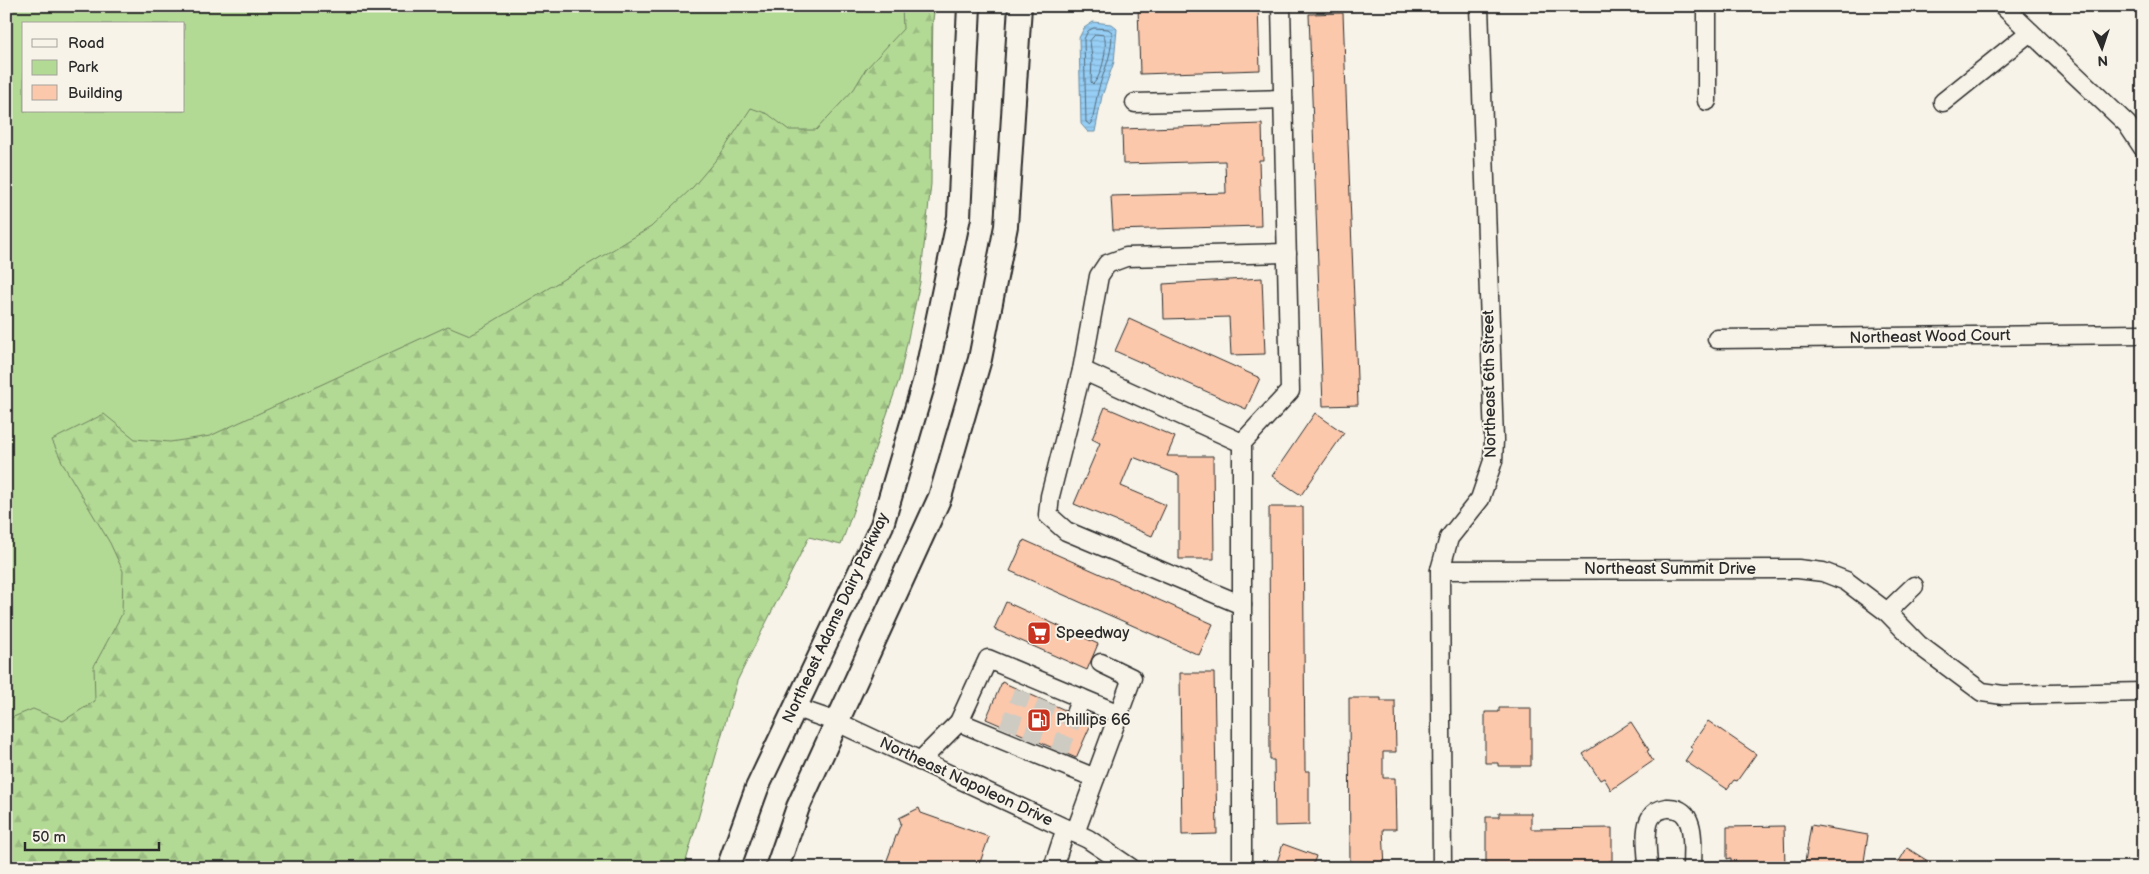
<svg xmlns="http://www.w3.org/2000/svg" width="2149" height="874" font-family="'Balsamiq Sans',sans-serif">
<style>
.green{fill:#b3da95;stroke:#6f8260;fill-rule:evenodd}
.forest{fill:url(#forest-firs);stroke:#6f8260}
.water{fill:url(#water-rules);stroke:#6b8da4}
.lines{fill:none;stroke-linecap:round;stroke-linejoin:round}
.shore{stroke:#566c7c;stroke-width:1}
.building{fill:#fbc8ac;stroke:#2b2b2b}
.minor-tunnel{stroke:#cecbc2;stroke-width:18;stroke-dasharray:18 9;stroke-linecap:butt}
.minor-casing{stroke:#2b2b2b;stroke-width:21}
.major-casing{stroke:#2b2b2b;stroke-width:26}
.minor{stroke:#f7f3e8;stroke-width:18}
.major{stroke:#f7f3e8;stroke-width:22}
.labels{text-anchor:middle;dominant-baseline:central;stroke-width:4;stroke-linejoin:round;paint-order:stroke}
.street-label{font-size:16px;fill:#2b2b2b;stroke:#f7f3e8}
.poi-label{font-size:16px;fill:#2b2b2b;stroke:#f7f3e8;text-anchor:start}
</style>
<defs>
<pattern id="forest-firs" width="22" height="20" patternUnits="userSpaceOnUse" patternTransform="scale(1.25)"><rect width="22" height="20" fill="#b3da95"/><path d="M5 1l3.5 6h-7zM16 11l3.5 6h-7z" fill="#9abb81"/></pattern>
<pattern id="water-rules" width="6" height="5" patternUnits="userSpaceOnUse" patternTransform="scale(1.25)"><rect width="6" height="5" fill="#96cef5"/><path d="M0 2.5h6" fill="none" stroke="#81b1d2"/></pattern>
</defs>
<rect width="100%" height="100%" fill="#f7f3e8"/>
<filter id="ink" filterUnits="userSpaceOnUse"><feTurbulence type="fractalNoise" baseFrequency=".02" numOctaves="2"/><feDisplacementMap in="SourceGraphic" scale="10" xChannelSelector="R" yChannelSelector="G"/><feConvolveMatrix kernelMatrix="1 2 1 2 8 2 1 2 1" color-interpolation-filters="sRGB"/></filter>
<g filter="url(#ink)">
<path class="green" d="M6,6H933L932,85L256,634L6,757ZM24,24H184V111H24Z"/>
<polygon class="forest" points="902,6 935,6 932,26 931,184 920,282 899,380 841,545 809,537 737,681 684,868 6,868 6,720 33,709 63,721 95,701 94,666 122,614 123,571 110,543 64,466 52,440 104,414 135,439 170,442 210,436 448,326 470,335 651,227 693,187 720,155 751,108 768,114 789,130 816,130 854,89 866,69 903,29"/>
<polygon class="water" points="1093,22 1111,24 1117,29 1114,62 1102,96 1095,132 1088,132 1081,124 1079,38 1084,28"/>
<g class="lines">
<g class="shore">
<path d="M1094,28L1108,29L1112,32C1112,60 1102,72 1097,96C1095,105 1094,114 1092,123L1090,125L1086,122L1084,39L1088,31Z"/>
<path d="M1096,34L1104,35C1108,47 1102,76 1093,84L1091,82L1092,58L1090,41Z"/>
</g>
</g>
<g class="building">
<polygon points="1138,6 1258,6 1260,70 1140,74"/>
<polygon points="1343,13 1358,405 1323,406 1309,14"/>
<polygon points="1262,124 1263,160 1259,160 1261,226 1113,230 1111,196 1226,193 1225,161 1123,164 1122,129"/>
<polygon points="1262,278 1265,354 1231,355 1229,317 1164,319 1163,284"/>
<polygon points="1129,319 1260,378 1246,409 1115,351"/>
<polygon points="1105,407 1175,437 1167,456 1213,456 1214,559 1179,559 1179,475 1133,457 1121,486 1166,505 1152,536 1074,504 1100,443 1092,439"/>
<polygon points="1315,413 1344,433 1301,495 1272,476"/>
<polygon points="1269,507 1303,507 1305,771 1309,771 1309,825 1275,826 1274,760 1270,760"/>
<polygon points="1024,540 1213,624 1199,655 1010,571"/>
<polygon points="1006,602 1098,644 1087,670 994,629"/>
<polygon points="1180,673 1214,673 1217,834 1182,835"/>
<polygon points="1002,682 1065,710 1065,716 1071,724 1077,724 1085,718 1092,722 1076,758 986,719"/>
<polygon points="1349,698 1381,698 1381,701 1395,701 1396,752 1383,752 1383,778 1395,778 1396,829 1383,829 1385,868 1350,868"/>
<polygon points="1499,708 1531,708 1531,766 1498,766 1498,763 1485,763 1485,712 1499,712"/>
<polygon points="1708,721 1756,754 1737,781 1734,780 1727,789 1685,761 1693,749 1690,747"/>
<polygon points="1631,722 1649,750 1647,751 1653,761 1611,790 1604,778 1600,780 1583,754"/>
<polygon points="919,808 921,813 989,837 978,868 884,868 901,823 899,818"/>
<polygon points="1499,813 1531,813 1531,829 1612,828 1612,861 1609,861 1609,868 1486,867 1486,817 1499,817"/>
<polygon points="1811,825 1868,835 1863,868 1804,868"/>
<polygon points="1784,826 1785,868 1731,868 1731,858 1727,859 1727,827"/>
<polygon points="1283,844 1316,856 1312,868 1275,868"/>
<polygon points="1907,848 1939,868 1895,868"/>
</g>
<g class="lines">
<g class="minor-tunnel">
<polyline points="1008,730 1023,691"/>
<polyline points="1031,740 1047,702"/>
<polyline points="1059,752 1075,714"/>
</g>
<g class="minor-casing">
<g id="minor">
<polyline points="2003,6 2127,124 2143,148"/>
<polyline points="1707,101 1707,6"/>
<polyline points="1943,102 2030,32"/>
<polyline points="1135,103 1283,99"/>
<polyline points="1717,339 2143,334"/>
<polyline points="1082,370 1242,443"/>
<polyline points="1440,570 1798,569 1823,572 1846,581 1887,612 1919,645 1982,692 2003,695 2143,692"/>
<polyline points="1242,605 1066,531 1048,515 1050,496 1082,370 1099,276 1107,264 1126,257 1287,253"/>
<polyline points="1887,612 1914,586"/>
<polyline points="796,708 837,722 1088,839 1131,868"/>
<polyline points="1075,714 1081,698"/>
<polyline points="959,722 1095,778"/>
<polyline points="920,761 959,722 988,659 1119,714"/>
<polyline points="1075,833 1132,678 1101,663"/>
<polyline points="1053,868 1066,828"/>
<polyline points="1242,868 1242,443 1290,391 1281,6"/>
<polyline points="1442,868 1440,570 1449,538 1480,499 1493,461 1494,440 1479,6"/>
<path d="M1648,868C1648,854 1643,829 1651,817C1654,812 1661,809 1667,808C1698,806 1692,848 1692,868"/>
</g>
</g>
<g class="major-casing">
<g id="major">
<polyline points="728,868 757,788 882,525 925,379 959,217 969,6"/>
<polyline points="777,868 798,807 940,497 980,359 1006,226 1020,6"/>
</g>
</g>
<use href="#minor" class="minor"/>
<use href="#major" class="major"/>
</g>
</g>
<defs>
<g id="supermarket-square" transform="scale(1.25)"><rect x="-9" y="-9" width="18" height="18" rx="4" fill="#c8321e" stroke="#f7f3e8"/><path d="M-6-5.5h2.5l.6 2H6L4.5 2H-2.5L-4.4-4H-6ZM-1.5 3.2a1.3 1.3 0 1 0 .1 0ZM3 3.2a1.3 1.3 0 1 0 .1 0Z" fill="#fff"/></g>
<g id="fuel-square" transform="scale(1.25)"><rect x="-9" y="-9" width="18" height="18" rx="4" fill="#c8321e" stroke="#f7f3e8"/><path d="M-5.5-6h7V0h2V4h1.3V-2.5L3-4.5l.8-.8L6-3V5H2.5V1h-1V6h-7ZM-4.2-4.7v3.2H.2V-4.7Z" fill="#fff"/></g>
</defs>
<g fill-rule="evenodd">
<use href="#supermarket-square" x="1039" y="633"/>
<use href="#fuel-square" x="1039" y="720"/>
</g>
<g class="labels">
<g class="street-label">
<text transform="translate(1930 337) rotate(-1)">Northeast Wood Court</text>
<text transform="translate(1490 384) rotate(-91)">Northeast 6th Street</text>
<text x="1670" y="569">Northeast Summit Drive</text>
<text transform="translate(836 618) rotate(-65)">Northeast Adams Dairy Parkway</text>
<text transform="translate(966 782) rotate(25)">Northeast Napoleon Drive</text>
</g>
<g class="poi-label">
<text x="1056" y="633">Speedway</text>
<text x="1056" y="720">Phillips 66</text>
</g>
</g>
<rect width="2149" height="874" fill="none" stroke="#f7f3e8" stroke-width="25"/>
<rect x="12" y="12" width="2124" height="849" fill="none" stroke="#2b2b2b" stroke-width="2" filter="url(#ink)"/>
<rect x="22" y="22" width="162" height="90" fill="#f7f3e8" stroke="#a5a39c"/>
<rect x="32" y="39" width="25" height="8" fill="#f7f3e8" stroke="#a5a39c"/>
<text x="68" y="48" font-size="15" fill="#2b2b2b">Road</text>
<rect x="32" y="60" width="25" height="15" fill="#b3da95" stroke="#a5a39c"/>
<text x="68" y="72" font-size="15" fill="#2b2b2b">Park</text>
<rect x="32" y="85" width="25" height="15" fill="#fbc8ac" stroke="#a5a39c"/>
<text x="68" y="98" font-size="15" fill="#2b2b2b">Building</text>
<g transform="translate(2102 48) rotate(177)" stroke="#f7f3e8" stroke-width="4" paint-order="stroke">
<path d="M0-4L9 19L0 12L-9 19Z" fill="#2b2b2b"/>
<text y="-8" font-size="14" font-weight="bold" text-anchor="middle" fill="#2b2b2b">N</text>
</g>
<path d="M25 842v8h134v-8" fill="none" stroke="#2b2b2b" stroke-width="2.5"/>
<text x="32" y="842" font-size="15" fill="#2b2b2b" stroke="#f7f3e8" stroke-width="4" paint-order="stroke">50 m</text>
</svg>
